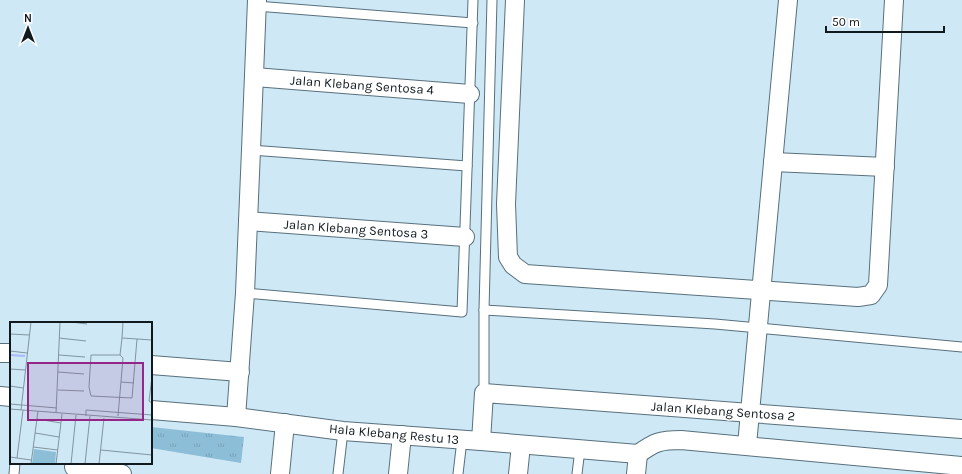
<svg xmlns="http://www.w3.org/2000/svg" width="962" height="474" font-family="Karla,sans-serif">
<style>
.grass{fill:url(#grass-tufts)}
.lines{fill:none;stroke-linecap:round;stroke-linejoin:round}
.lane-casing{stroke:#58707c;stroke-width:11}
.street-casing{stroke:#58707c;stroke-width:20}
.lane{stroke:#fff;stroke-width:9}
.street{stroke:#fff;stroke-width:18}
.labels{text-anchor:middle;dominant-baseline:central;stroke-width:3;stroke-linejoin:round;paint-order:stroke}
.street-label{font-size:13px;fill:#10191e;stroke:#fff}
.inset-river{fill:none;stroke:#a9baf8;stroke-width:2}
.inset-road{fill:none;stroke:#8295a0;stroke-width:1}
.view{fill:#952586;fill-opacity:0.15;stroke:#952586;stroke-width:2}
.inset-edge{fill:none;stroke:#10191e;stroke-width:2}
</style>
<defs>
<pattern id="grass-tufts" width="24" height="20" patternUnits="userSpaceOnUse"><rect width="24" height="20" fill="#8cbed7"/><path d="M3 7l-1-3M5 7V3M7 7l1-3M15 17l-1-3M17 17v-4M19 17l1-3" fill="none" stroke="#78a3b8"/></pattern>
</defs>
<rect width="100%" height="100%" fill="#cee8f6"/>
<polygon class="grass" points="151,427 244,437 241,463 151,448"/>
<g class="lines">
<g class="lane-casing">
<g id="lane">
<polyline points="256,6 473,23"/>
<polyline points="251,150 467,166"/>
<polyline points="245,293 462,312 473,0"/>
<polyline points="484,310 715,324 962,347"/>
<polyline points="484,393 484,310 492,0"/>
<polyline points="14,474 15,463"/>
<polyline points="338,474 343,431"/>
<polyline points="458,474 462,440"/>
<polyline points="577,474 580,449"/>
</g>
</g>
<g class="street-casing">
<g id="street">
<polyline points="515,0 506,204 508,257 513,265 525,274 858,297 871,295 878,285 894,0"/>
<polyline points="254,77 470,94"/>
<polyline points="773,162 885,167"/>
<polyline points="248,221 465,237"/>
<polyline points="0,353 11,353"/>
<polyline points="151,365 240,372"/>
<polyline points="0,396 11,397"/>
<polyline points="151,410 236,417 343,431 481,441 638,454"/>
<polyline points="236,417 245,293 251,150 257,0"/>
<polyline points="481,441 484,393 962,429"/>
<polyline points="747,445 788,0"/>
<path d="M638,454C655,442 660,440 681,440L962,466"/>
<polyline points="74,467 122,474"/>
<polyline points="280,474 285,423"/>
<polyline points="398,474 402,435"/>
<polyline points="518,474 521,445"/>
<polyline points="636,474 638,454"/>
</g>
</g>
<use href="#lane" class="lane"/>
<use href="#street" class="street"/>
</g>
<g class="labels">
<g class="street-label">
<text transform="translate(362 85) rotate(4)">Jalan Klebang Sentosa 4</text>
<text transform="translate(356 229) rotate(4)">Jalan Klebang Sentosa 3</text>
<text transform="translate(723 411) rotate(4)">Jalan Klebang Sentosa 2</text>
<text transform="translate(394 434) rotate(5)">Hala Klebang Restu 13</text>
</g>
</g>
<g transform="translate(10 322)">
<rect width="142" height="142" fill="#cee8f6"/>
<path d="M24,127L46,130L45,142H22Z" fill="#8cbed7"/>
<path class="inset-river" d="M0,33L15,34"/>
<path class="inset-road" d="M61,0L77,2M0,12L19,13M49,16L76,19M112,16L113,0M0,29L17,31M49,33L75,35M110,33H81L79,65L81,74L122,76L127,17M0,47L15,48M48,50L74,52M142,55L139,79L142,81M111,60L124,61M0,64L13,66M48,68L74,69M0,82L47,86M0,87L142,98M11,88L21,0M46,91L50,0M76,94V88L142,93M108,94L113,36L110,33L112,16L142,18M27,97L51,101M25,111L49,115M23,125L48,128M91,128L142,133M0,135L21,138M7,136L13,88M21,142L28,89M46,142L52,92M61,142L66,93M75,142L80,94M89,142L94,96"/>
<path class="view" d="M18,41H133V98H18Z"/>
<rect width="142" height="142" class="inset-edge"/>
</g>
<g transform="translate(28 28)" stroke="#ffffff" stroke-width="3" paint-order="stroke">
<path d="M0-3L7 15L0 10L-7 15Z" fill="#10191e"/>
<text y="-6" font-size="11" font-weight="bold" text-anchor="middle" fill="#10191e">N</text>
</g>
<path d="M826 26v6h118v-6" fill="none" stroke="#10191e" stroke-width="2"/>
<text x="832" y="26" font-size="12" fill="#10191e" stroke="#ffffff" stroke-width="3" paint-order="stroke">50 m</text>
</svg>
